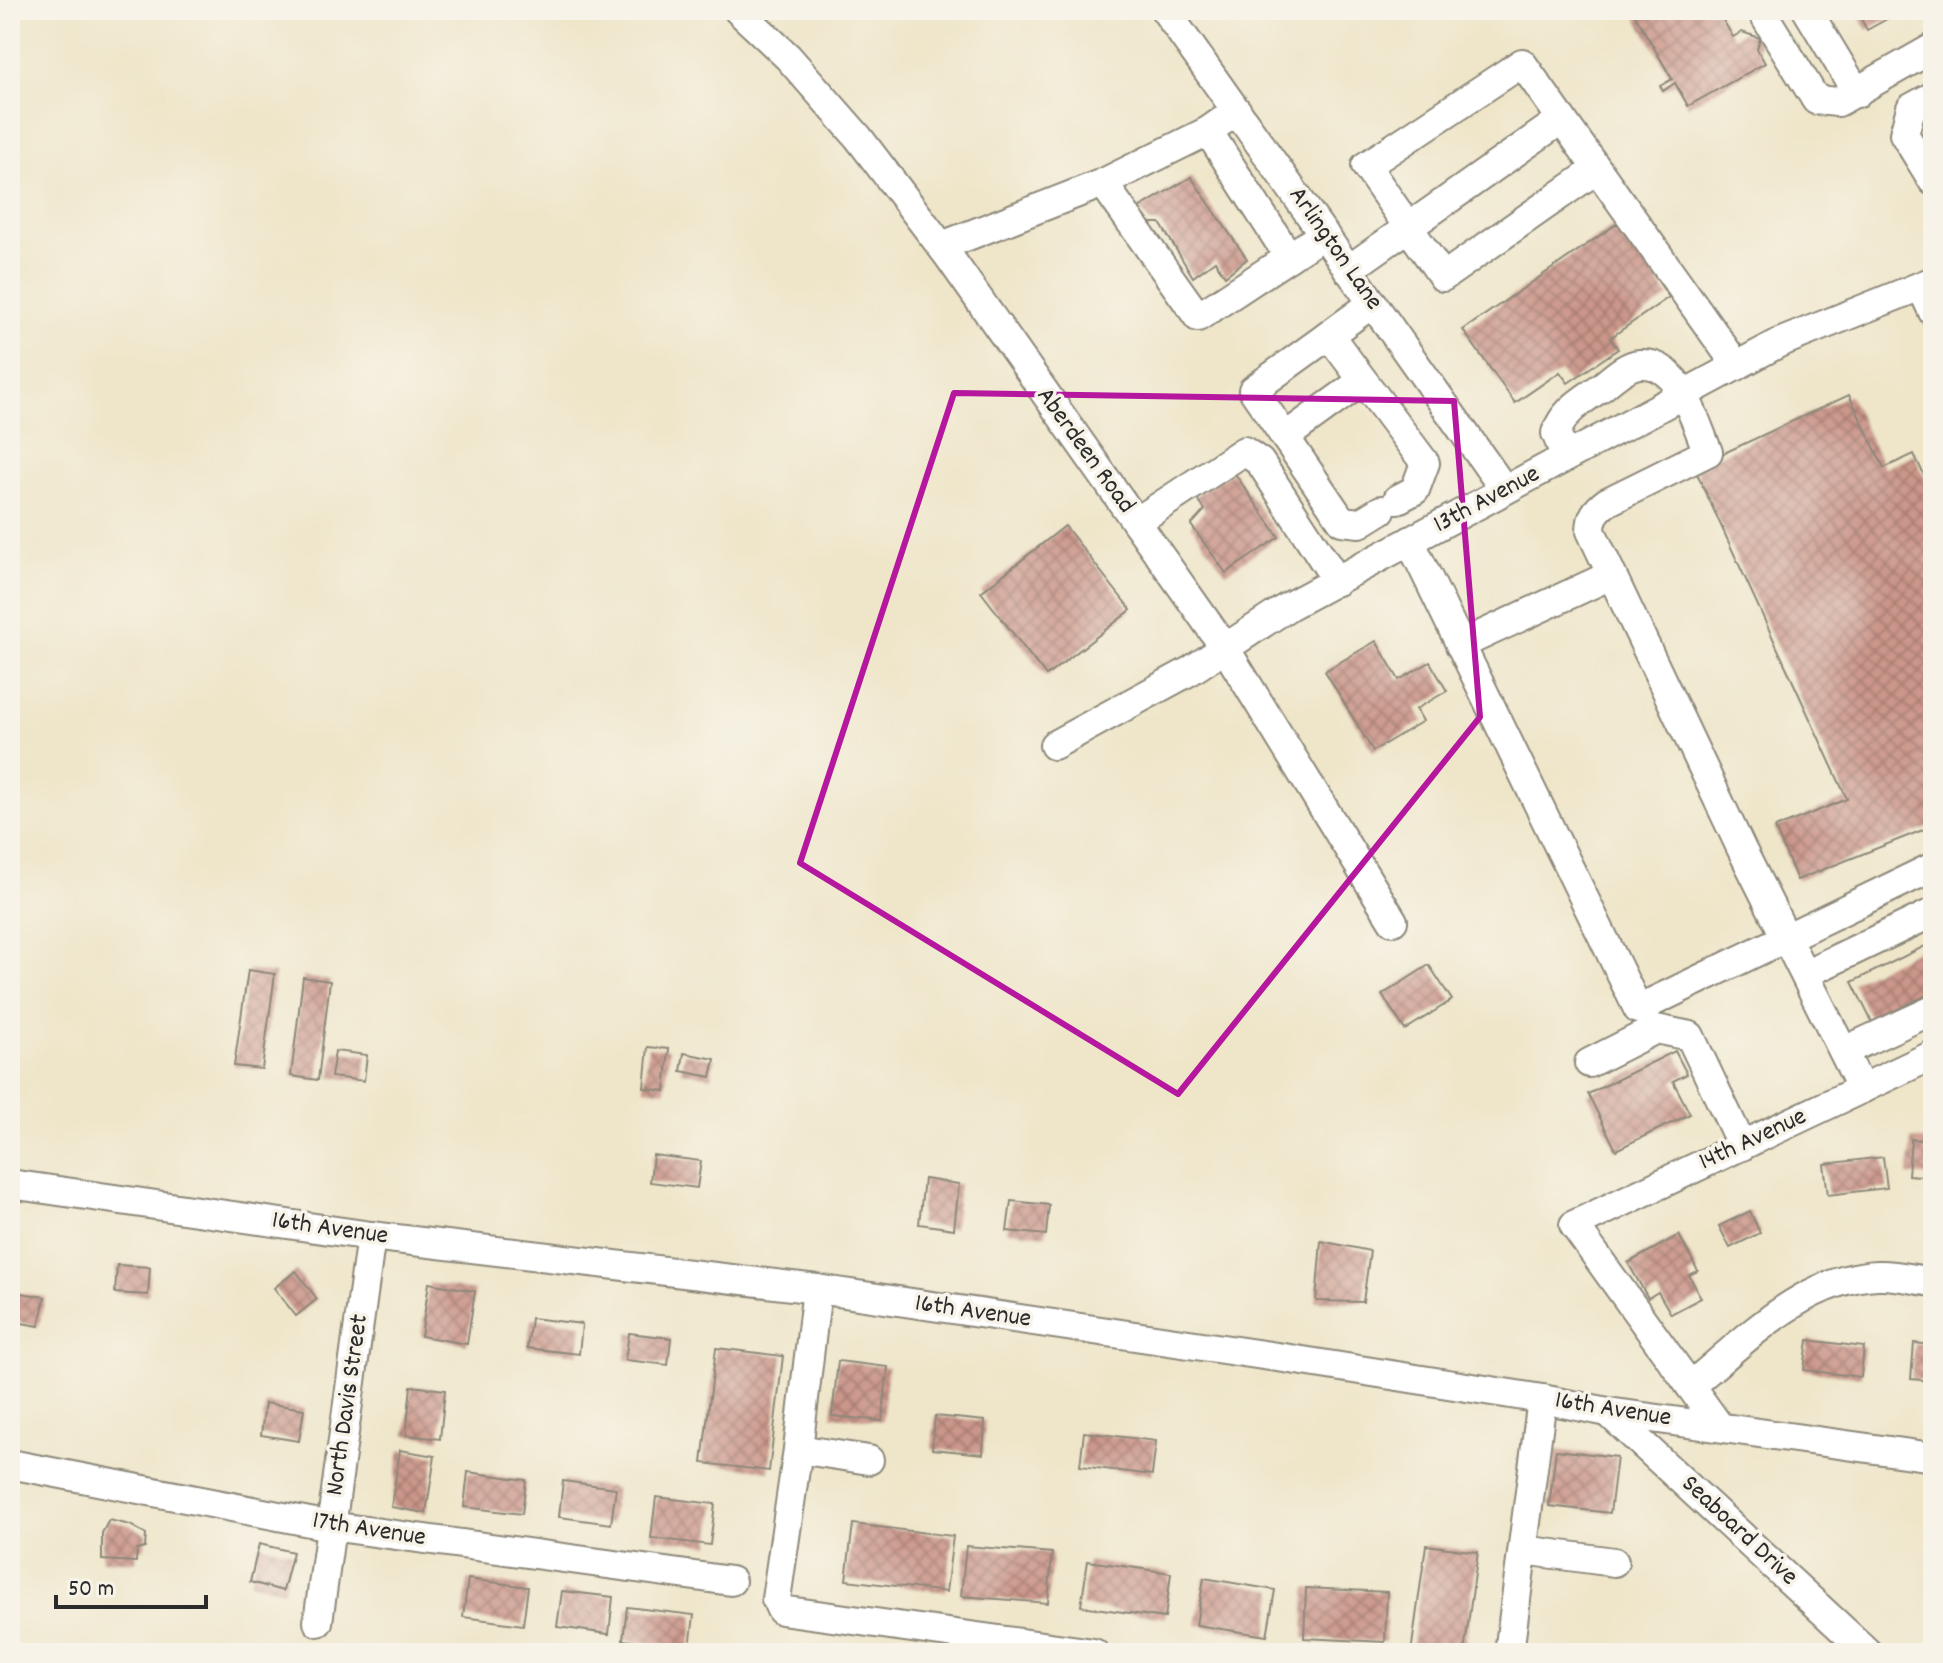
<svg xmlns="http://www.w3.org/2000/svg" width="1943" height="1663" font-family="Dekko,sans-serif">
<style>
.building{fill:url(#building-cross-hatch)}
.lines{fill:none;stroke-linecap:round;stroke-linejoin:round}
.minor-casing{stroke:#8d887a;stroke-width:32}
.minor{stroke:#fff;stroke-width:28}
.marked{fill:none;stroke:#b5179e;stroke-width:6;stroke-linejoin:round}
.labels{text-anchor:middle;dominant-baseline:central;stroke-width:7;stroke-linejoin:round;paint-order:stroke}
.street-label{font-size:26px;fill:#2b2b2b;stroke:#f7f3e8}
</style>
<defs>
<pattern id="building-cross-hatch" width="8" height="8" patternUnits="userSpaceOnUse" patternTransform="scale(2)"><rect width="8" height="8" fill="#cc978b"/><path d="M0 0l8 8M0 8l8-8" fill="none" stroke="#a67b72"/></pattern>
</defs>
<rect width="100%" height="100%" fill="#f7f3e8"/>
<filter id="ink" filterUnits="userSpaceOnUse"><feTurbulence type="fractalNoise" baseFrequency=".0125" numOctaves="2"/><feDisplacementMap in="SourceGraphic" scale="16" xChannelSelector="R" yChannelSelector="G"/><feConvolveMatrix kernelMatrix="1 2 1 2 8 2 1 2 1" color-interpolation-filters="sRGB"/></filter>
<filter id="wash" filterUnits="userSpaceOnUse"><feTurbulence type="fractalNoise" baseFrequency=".006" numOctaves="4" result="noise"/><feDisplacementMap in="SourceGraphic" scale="32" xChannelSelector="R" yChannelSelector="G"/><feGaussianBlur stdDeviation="1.8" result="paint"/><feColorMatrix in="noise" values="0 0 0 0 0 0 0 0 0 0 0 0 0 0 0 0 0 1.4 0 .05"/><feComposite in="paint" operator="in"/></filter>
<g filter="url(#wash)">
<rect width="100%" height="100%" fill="#efe6ca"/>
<g id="blocks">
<g class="building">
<polygon points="1643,10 1717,10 1733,37 1742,32 1760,38 1757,49 1765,63 1688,106 1675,83 1663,91 1660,86 1672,79 1635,15"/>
<polygon points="1856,10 1903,10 1867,30"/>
<polygon points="1191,177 1247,259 1225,276 1215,261 1193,277 1160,223 1150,223 1139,208"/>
<polygon points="1618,223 1669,297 1610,338 1618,349 1568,383 1560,372 1515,403 1463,330"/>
<polygon points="1849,395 1884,468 1914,454 1933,494 1933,826 1797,880 1775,828 1847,799 1694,467"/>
<polygon points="1233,471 1279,537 1226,573 1191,525 1205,510 1195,496"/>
<polygon points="1065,526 1131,610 1046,676 981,592"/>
<polygon points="1376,641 1399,680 1430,662 1447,691 1416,709 1423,721 1373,751 1325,671"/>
<polygon points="1933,942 1933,992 1872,1022 1852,982"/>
<polygon points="1429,965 1452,1000 1405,1030 1382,995"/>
<polygon points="248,970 275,974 262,1069 234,1066"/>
<polygon points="303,977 330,981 318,1080 291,1076"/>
<polygon points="648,1047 669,1049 665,1091 644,1088"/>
<polygon points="335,1051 367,1055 364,1081 331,1077"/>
<polygon points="1675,1051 1687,1074 1673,1081 1690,1114 1616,1150 1588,1094"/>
<polygon points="684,1053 715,1059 711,1077 681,1071"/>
<polygon points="1911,1139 1933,1141 1933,1177 1908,1175"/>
<polygon points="653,1155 701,1161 697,1188 650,1182"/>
<polygon points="1883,1157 1887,1188 1828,1195 1824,1164"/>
<polygon points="924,1179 959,1184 954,1229 919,1224"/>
<polygon points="1011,1201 1049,1205 1046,1235 1007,1231"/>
<polygon points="1750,1211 1760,1233 1730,1248 1719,1226"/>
<polygon points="1679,1235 1698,1271 1689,1275 1701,1298 1671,1314 1658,1292 1648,1298 1628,1263"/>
<polygon points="1321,1241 1370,1251 1363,1302 1316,1301"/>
<polygon points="117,1265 150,1267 148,1295 115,1293"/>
<polygon points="296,1271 317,1299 296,1316 274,1288"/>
<polygon points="429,1283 475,1291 467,1344 421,1336"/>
<polygon points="10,1291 45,1297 39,1326 10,1321"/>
<polygon points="531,1318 582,1324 579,1354 527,1348"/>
<polygon points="629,1333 671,1338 668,1365 625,1360"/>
<polygon points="1808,1340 1864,1347 1861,1377 1804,1370"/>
<polygon points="1914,1343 1933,1345 1933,1381 1911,1379"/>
<polygon points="716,1348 783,1356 769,1471 702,1463"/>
<polygon points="838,1361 888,1367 882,1421 832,1416"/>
<polygon points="411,1386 445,1390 440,1439 406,1435"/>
<polygon points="265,1403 304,1409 299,1441 261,1435"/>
<polygon points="935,1416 985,1421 983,1454 932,1449"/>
<polygon points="1084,1432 1156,1441 1152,1475 1080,1466"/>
<polygon points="400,1450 435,1456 426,1513 391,1507"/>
<polygon points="1556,1450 1617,1457 1610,1513 1549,1506"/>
<polygon points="468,1472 526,1480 522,1514 464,1507"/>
<polygon points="563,1481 616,1488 611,1524 559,1517"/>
<polygon points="656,1497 715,1504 710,1545 651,1538"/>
<polygon points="109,1520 130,1525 146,1534 145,1548 137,1550 136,1562 102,1560 102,1533"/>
<polygon points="853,1524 953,1536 946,1592 846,1580"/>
<polygon points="259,1544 293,1552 283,1591 250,1582"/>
<polygon points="1426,1545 1478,1552 1464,1653 1411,1653"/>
<polygon points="966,1546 1052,1553 1048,1603 961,1596"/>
<polygon points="1088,1561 1171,1573 1165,1618 1081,1606"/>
<polygon points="1204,1578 1275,1590 1267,1636 1196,1625"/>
<polygon points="468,1579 528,1587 523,1625 463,1617"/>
<polygon points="1306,1588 1387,1592 1385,1642 1304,1638"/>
<polygon points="562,1591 613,1597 609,1634 557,1627"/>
<polygon points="627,1607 694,1615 690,1648 623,1640"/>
</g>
</g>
</g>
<g filter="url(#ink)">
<use href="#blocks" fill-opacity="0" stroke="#8d887a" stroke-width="2"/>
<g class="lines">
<g class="minor-casing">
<g id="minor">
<polyline points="738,10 788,57 858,137 947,254 1225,648 1393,921"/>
<polyline points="1165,10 1504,489"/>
<polyline points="1761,10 1816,100 1838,102 1933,48"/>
<polyline points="1807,10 1857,93"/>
<polyline points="1933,96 1911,108 1904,134 1933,181"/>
<polyline points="1237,111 1208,131 1103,183 1198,317 1324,234"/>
<polyline points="1208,131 1289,257"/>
<polyline points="1597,169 1443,277 1366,166 1522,63 1737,366"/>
<polyline points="942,246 1103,183"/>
<polyline points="1348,270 1562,119"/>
<polyline points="1921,286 1933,312"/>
<polyline points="1329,335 1373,303"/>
<polyline points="1362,381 1285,437 1342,521 1360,523 1381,510"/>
<polyline points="1285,437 1253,390 1329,335 1425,463 1415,490 1398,499"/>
<path d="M1566,457L1556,433C1565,409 1582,401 1603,386C1613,378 1626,365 1640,364C1681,361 1695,423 1708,452L1607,502C1596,510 1591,517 1591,531L1741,848L1862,1089"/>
<polyline points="1136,522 1244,451 1260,462 1337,581"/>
<polyline points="1410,541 1638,1009 1933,867"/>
<polyline points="1460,645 1611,575"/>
<polyline points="1054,745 1190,671 1289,606 1779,343 1933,281"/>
<polyline points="1805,974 1930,914 1933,919"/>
<polyline points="1844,1051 1933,1010"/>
<polyline points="1589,1063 1656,1029 1690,1036 1742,1146"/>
<polyline points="10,1184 371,1236 817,1289 1284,1358 1542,1399 1608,1412 1933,1457"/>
<polyline points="817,1289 798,1449 776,1599 781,1610 1094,1653"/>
<path d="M1690,1386C1745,1341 1803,1278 1878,1275C1896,1274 1915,1280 1933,1282"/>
<polyline points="1609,1413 1868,1653"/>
<polyline points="1719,1426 1574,1225 1933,1055"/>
<polyline points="798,1449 869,1460"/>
<polyline points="10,1464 330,1526 731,1581"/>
<polyline points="1523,1550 1614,1562"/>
<polyline points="318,1622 371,1236"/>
<polyline points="1509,1653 1542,1399"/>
</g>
</g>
<use href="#minor" class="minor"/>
</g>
</g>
<path class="marked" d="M954,393L1454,401L1480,717L1178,1094L800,863Z"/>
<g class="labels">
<g class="street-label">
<text transform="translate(1335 249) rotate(55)">Arlington Lane</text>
<text transform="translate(1085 451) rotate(54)">Aberdeen Road</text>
<text transform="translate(1487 500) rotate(-28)">13th Avenue</text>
<text transform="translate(1753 1140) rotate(-25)">14th Avenue</text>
<text transform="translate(330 1229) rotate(8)">16th Avenue</text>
<text transform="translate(973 1312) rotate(8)">16th Avenue</text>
<text transform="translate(348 1405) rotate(-82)">North Davis Street</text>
<text transform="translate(1613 1410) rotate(9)">16th Avenue</text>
<text transform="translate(369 1530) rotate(9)">17th Avenue</text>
<text transform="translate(1739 1531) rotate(43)">Seaboard Drive</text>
</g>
</g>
<rect width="1943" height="1663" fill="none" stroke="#f7f3e8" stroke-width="40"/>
<path d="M56 1595v12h150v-12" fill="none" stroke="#2b2b2b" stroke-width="4"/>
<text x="68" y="1595" font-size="24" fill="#2b2b2b" stroke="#f7f3e8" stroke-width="6" paint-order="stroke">50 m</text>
</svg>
